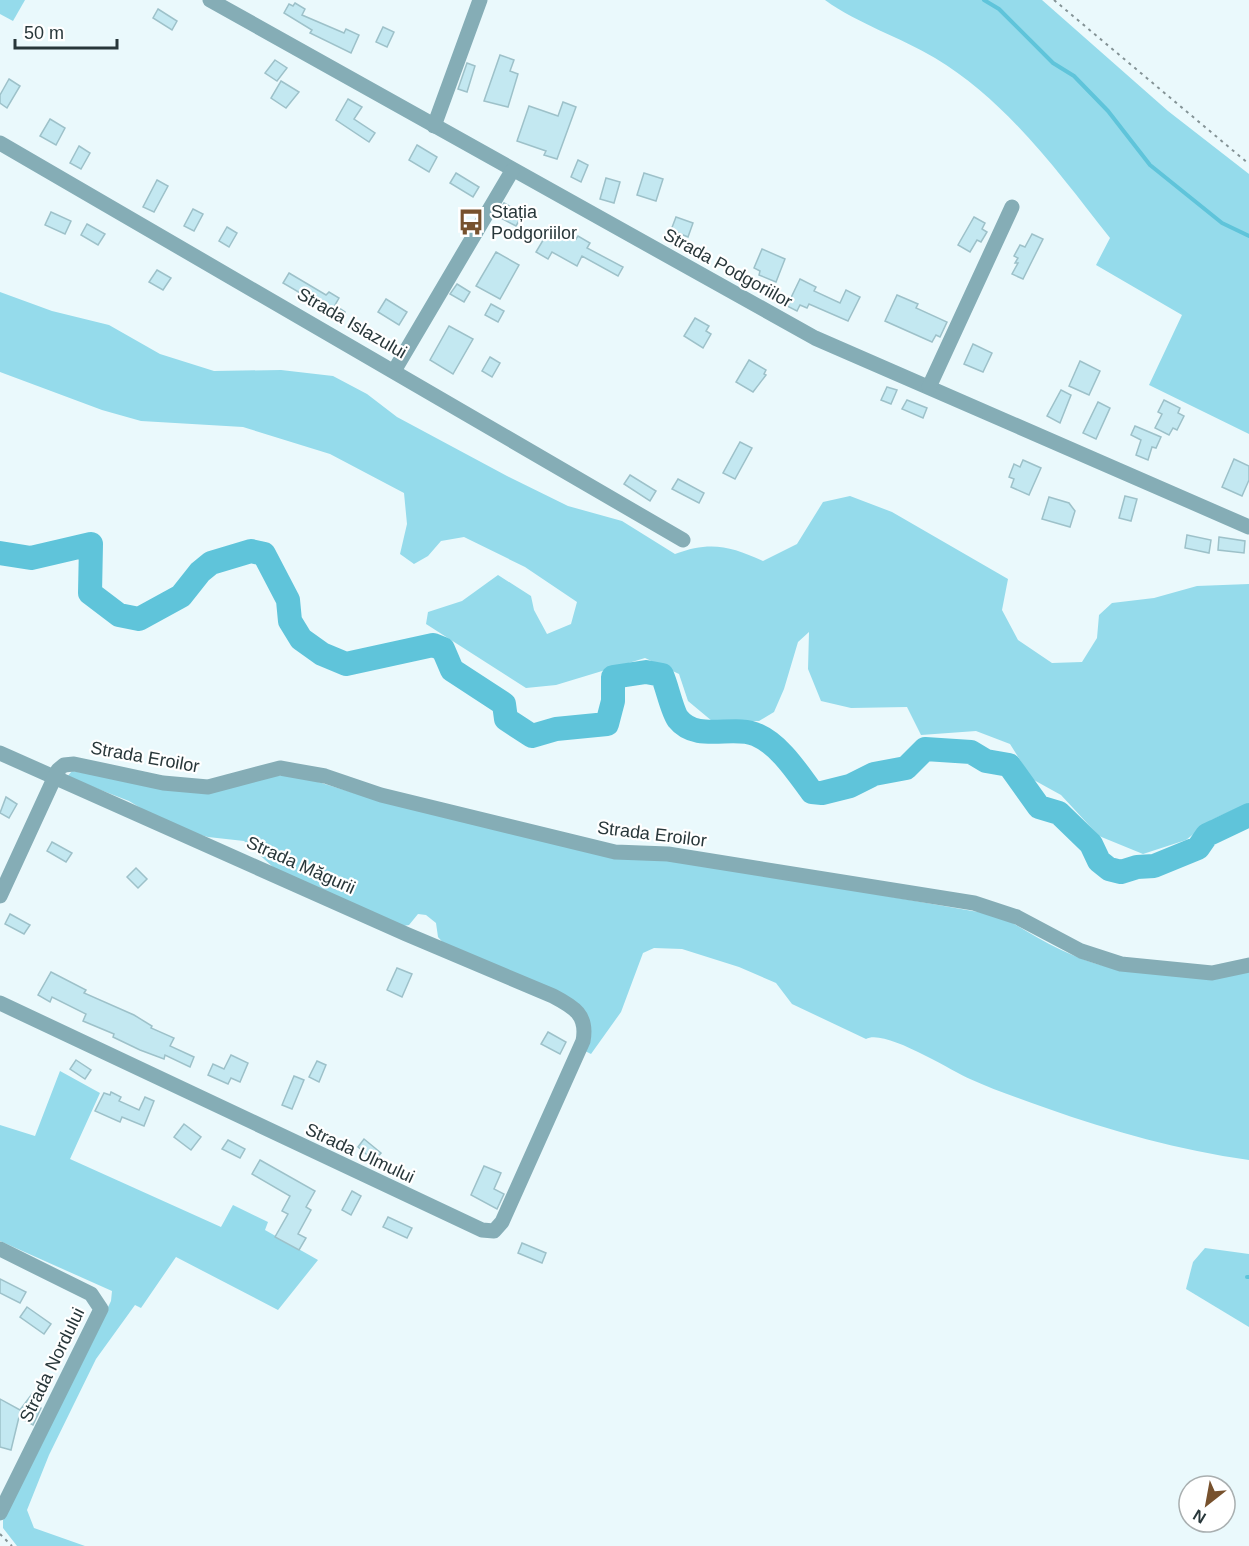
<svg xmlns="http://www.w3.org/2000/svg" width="1249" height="1546" font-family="Arial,sans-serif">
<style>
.green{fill:#95dbeb}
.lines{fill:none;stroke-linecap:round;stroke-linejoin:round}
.stream{stroke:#5fc4da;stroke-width:4}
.river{stroke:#5fc4da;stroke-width:24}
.building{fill:#c3e8f1;stroke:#9dc1c9;stroke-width:1.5}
.path{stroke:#849396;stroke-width:2;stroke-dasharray:3 4.5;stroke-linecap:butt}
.minor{stroke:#85adb6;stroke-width:15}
.labels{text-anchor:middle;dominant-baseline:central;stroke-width:4.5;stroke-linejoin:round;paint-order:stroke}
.poi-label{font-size:18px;fill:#28373a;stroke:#fff;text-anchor:start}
.street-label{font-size:18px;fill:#28373a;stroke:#fff}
</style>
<rect width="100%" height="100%" fill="#eaf9fc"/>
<g class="green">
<polygon points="0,0 25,0 13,21 0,14"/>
<path d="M825,0H1042L1168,111L1249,174V434L1149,385L1182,315L1096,265L1110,238C1058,172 1008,102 935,58C900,37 858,24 825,0Z"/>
<path d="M0,292L52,311L109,325L160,354L214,371L281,370L333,376L367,394L397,417L507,476L568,506L622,521L675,554C710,541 730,546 763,561L797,544L823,502L850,496L892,512L1008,579L1002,610L1018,640L1052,663L1082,662L1097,638L1099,615L1112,603L1154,598L1197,586L1249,584V803L1211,820L1186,840L1143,854L1099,836L1061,795L1032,779L1010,744L976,731L921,735L907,707L851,708L821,701L808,669L809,632L798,642L784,689L774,712L759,721H712L688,701L679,674L645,658L556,685L526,688L426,624L428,612L462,601L498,575L531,596L534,610L547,634L571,624L577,602L525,567L464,537L441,541L428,556L414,564L400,554L407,524L404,493L330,454L243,427L141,421L102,410L0,372Z"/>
<path d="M72,771L160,786L287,775L305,778L387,803L686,861L1001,916C1034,936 1071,959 1109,967L1249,971V1160C1179,1150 1113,1132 1046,1108C1021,1099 994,1090 970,1079C950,1070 884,1028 866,1039L792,1004L776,983L739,967L682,949L654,948L643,953L621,1012L591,1054L585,1051L589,1021L445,945L438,937L436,923L426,915L418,914L409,925L403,926L293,885L244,841L208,837L172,827L129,801L67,777Z"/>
<polygon points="60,1071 100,1093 70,1159 221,1227 233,1205 268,1222 265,1230 318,1260 278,1310 176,1257 141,1308 135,1305 96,1359 49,1455 27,1510 34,1528 85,1546 17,1546 3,1528 3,1520 111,1301 112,1291 0,1241 0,1125 35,1136"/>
<polygon points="1205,1248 1249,1254 1249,1327 1186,1289 1193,1262"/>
</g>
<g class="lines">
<g class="stream">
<polyline points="984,0 999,9 1053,63 1074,76 1108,111 1150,165 1222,223 1249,236"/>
<polyline points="1247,1277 1249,1277"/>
</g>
<path class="river" d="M0,553L31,558L91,544L90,593L119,615L139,619L181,596L200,572L211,563L251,551L264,554L288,600L290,621L301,639L322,654L346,664L433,645L443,649L452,670L504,704L506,719L532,736L556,729L607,724L613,701V677L646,672L662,675C667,686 672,711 678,719C697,743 734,724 757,735C780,745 797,772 812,792L822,793L850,786L874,774L906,768L925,749L971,752L986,761L1009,765L1039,807L1059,813L1091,844L1099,861L1109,869L1121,872L1137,867L1154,866L1198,848L1207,835L1249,815"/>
</g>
<g class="building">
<polygon points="295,3 305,9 302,15 344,33 346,29 359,35 351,53 310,33 312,30 284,13 289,4 293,6"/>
<polygon points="158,9 177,21 172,30 153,18"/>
<polygon points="383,27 394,32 387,47 376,42"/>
<polygon points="500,55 514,60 510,71 518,74 508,107 484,101"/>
<polygon points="275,60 287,68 277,81 265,73"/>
<polygon points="467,63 475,66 467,92 458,89"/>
<polygon points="9,79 20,86 7,108 0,103 0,95"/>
<polygon points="281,81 299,92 286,108 271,98"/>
<polygon points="348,99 362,107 354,119 375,133 369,142 336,120"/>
<polygon points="563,102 576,107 557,159 544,155 546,151 517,141 529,106 558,116"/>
<polygon points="50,119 65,128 56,145 40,136"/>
<polygon points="417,145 437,157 429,172 409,160"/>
<polygon points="79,146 90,153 81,169 70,163"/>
<polygon points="578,160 588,165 581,182 571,177"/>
<polygon points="456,173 479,187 473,197 450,183"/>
<polygon points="644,173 663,179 656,201 637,195"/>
<polygon points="606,178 620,182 614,203 600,199"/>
<polygon points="157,180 168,186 154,212 143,207"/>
<polygon points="504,203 523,214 516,226 497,216"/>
<polygon points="193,209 203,214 194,231 184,226"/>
<polygon points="51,212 71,221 65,234 45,225"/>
<polygon points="676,217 693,223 688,237 671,230"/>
<polygon points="974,217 985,223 982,229 987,232 981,242 977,240 970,252 958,245"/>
<polygon points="87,224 105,234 98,245 81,235"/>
<polygon points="552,225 576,239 578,236 590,243 587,248 623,267 618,276 582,256 577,266 552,252 548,259 536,252"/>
<polygon points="227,227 237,233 229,247 219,241"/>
<polygon points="1032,234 1043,239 1023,279 1012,274 1018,263 1015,263 1018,258 1014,256 1020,245 1025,247"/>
<polygon points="762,249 785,259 776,282 759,275 760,271 754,268"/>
<polygon points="496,252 519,265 500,299 476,286"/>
<polygon points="157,270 171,278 163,290 149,282"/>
<polygon points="289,273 326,295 329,292 339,298 335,305 345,312 339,322 318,310 321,305 283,283"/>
<polygon points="800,279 816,287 814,291 840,303 846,290 860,297 848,321 809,304 807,308 800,305 797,311 787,306"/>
<polygon points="457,284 470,292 464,302 450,294"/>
<polygon points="897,295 918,304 916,308 947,322 940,337 936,335 932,342 885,321"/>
<polygon points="386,299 407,312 399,325 378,312"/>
<polygon points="491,304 504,311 498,322 485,315"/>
<polygon points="695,318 709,326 706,331 711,334 703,348 684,336"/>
<polygon points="449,326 473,339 453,374 430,360"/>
<polygon points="973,344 992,353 983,372 964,364"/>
<polygon points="490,357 500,363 492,377 482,371"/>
<polygon points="749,360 766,370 764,374 766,375 753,392 736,382"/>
<polygon points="1080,361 1100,371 1089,395 1069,386"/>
<polygon points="887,387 897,390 891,404 881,400"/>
<polygon points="1061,390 1071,395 1060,423 1047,416"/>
<polygon points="907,400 927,408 923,418 902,409"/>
<polygon points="1164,400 1180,408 1178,413 1184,416 1177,430 1173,428 1169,435 1155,428 1162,414 1158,412"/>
<polygon points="1098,402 1110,408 1096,439 1083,433"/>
<polygon points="1135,426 1161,437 1156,448 1152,447 1148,460 1136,455 1141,440 1131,435"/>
<polygon points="740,442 752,448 735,479 723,473"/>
<polygon points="1234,459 1249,466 1249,480 1242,496 1222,487"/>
<polygon points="1023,460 1041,468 1029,495 1011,487 1014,479 1009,477 1014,464 1020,467"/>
<polygon points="630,475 656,491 650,501 624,484"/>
<polygon points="678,479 704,493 699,503 672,489"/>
<polygon points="1125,496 1137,499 1131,521 1119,518"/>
<polygon points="1049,497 1069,503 1075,511 1070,527 1042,519"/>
<polygon points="1187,535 1211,540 1209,553 1185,548"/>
<polygon points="1219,537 1245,541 1244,553 1218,550"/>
<polygon points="6,797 17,804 9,818 0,813"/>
<polygon points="52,842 72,853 66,862 47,851"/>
<polygon points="136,868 147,879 138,888 127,877"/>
<polygon points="10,914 30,925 24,934 5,924"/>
<polygon points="397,968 412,974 402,997 387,990"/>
<polygon points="51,972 86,990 84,993 134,1015 152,1026 151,1028 174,1038 170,1046 194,1057 190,1067 165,1055 164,1059 140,1050 113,1037 114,1034 83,1021 86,1014 52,997 50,1002 38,995"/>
<polygon points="548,1032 566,1042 560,1054 541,1044"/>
<polygon points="231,1055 248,1063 240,1082 231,1078 228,1084 208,1075 213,1064 224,1069"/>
<polygon points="76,1060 91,1070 85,1079 70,1069"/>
<polygon points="317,1061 326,1065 319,1082 309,1077"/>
<polygon points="294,1076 304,1080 292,1109 282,1105"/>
<polygon points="111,1092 121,1097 119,1101 139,1110 145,1097 154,1101 144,1126 122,1117 120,1122 95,1111 104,1093 110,1095"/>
<polygon points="184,1124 201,1137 191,1150 174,1137"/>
<polygon points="364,1139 381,1153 374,1161 358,1147"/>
<polygon points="228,1140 245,1149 240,1158 222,1149"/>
<polygon points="260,1160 315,1191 306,1207 311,1210 298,1234 306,1238 299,1250 275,1237 288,1214 282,1211 290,1196 252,1174"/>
<polygon points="484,1166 501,1173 494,1189 504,1194 497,1209 471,1195"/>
<polygon points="352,1191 361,1196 351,1215 342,1210"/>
<polygon points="388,1217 412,1228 407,1238 383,1227"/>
<polygon points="522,1243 546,1253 542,1263 518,1253"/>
<polygon points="0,1279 26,1292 20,1303 0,1293"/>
<polygon points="27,1307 51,1324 44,1334 20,1317"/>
<polygon points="32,1394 42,1399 38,1406 41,1408 33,1425 19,1417 11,1450 0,1447 0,1399 20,1410"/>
</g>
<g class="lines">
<g class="path">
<polyline points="1054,0 1249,164"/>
<polyline points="0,1534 12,1546"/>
</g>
<g class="minor">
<polyline points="210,0 815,338 1249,527"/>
<polyline points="434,126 480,0"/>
<polyline points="0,143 683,540"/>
<polyline points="394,371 512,171"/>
<polyline points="929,387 1012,207"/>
<path d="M0,753L406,934L553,996C574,1007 588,1015 583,1041L502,1222L494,1231L482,1230L0,1003"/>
<polyline points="0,896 58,770 64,765 74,764 163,783 208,787 280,768 325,776 381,795 615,852 668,854 974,903 1017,917 1081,951 1121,964 1212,973 1249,965"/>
<polyline points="0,1249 91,1294 101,1309 0,1513"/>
</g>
</g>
<defs>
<g id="bus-bare" transform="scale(2.07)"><path d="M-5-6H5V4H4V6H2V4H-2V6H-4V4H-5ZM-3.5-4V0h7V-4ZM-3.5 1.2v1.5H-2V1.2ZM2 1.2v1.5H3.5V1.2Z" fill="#77512d" stroke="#fff" stroke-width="2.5" paint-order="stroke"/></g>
</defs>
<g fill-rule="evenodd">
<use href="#bus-bare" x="471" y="222"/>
</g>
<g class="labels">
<g class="poi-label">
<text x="491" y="212">Stația<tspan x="491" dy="21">Podgoriilor</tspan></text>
</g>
<g class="street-label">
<text transform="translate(728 268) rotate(29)">Strada Podgoriilor</text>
<text transform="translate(352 323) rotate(30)">Strada Islazului</text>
<text transform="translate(145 757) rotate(10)">Strada Eroilor</text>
<text transform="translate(652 834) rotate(7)">Strada Eroilor</text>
<text transform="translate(301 865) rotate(24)">Strada Măgurii</text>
<text transform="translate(360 1153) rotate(25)">Strada Ulmului</text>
<text transform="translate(52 1365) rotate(-64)">Strada Nordului</text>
</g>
</g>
<g transform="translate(1207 1504) rotate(211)"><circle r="28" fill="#ffffff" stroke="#a9afb0" stroke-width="1.5"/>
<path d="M0-4.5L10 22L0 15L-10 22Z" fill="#77512d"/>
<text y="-9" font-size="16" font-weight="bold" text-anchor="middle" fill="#28373a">N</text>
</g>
<path d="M15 39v9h102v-9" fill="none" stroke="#28373a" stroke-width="3"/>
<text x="24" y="39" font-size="18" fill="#28373a" stroke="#ffffff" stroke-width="4.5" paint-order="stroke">50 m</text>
</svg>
